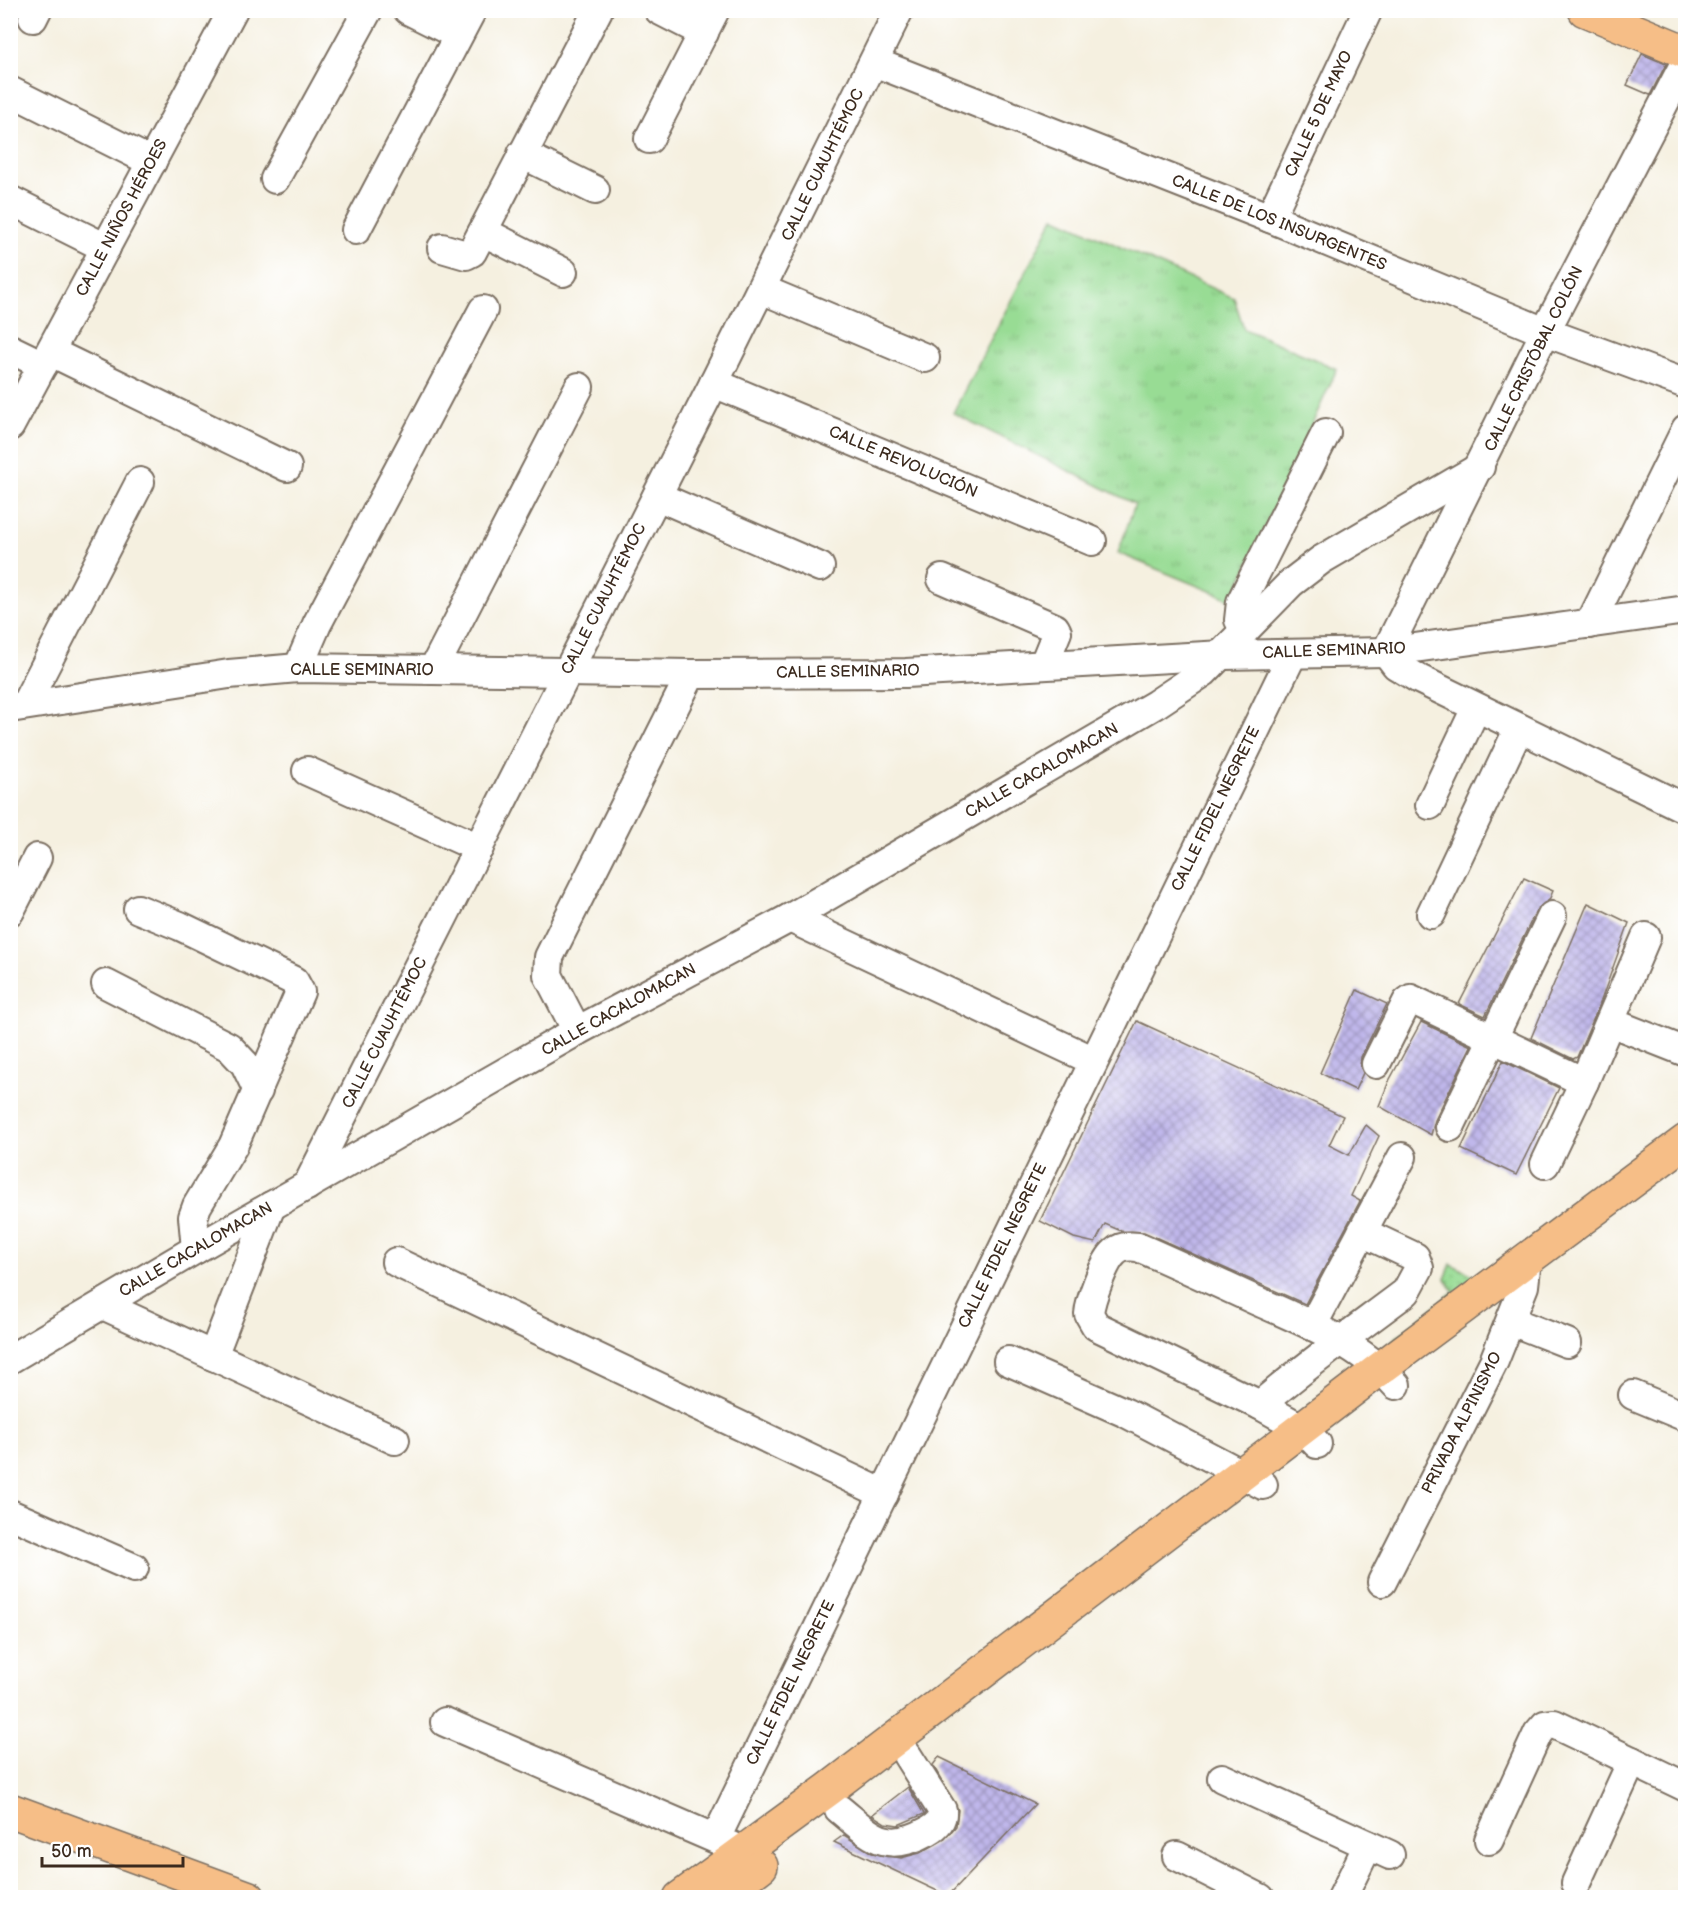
<svg xmlns="http://www.w3.org/2000/svg" width="1696" height="1908" font-family="'Balsamiq Sans',sans-serif">
<style>
.grass{fill:url(#grass-tufts);stroke:#6a8359;stroke-width:1.5}
.park{fill:url(#park-dots);stroke:#6a8359;stroke-width:1.5}
.building{fill:url(#building-cross-hatch)}
.lines{fill:none;stroke-linecap:round;stroke-linejoin:round}
.minor-casing{stroke:#7c6f62;stroke-width:32}
.major-casing{stroke:#7c6f62;stroke-width:36}
.minor{stroke:#fff;stroke-width:28}
.major{stroke:#f6be87;stroke-width:33}
.labels{text-anchor:middle;dominant-baseline:central;stroke-width:5;stroke-linejoin:round;paint-order:stroke}
.street-label{font-size:16px;fill:#3b2a1e;stroke:#fff}
</style>
<defs>
<pattern id="grass-tufts" width="24" height="20" patternUnits="userSpaceOnUse" patternTransform="scale(1.5)"><rect width="24" height="20" fill="#98dc94"/><path d="M3 7l-1-3M5 7V3M7 7l1-3M15 17l-1-3M17 17v-4M19 17l1-3" fill="none" stroke="#84bd7f"/></pattern>
<pattern id="park-dots" width="8" height="8" patternUnits="userSpaceOnUse" patternTransform="scale(1.5)"><rect width="8" height="8" fill="#98dc94"/><path d="M2 2h.1M6 6h.1" fill="none" stroke="#84bd7f" stroke-width="1.8" stroke-linecap="round"/></pattern>
<pattern id="building-cross-hatch" width="8" height="8" patternUnits="userSpaceOnUse" patternTransform="scale(1.5)"><rect width="8" height="8" fill="#c0b7eb"/><path d="M0 0l8 8M0 8l8-8" fill="none" stroke="#9d95be"/></pattern>
</defs>
<rect width="100%" height="100%" fill="#fff"/>
<filter id="ink" filterUnits="userSpaceOnUse"><feTurbulence type="fractalNoise" baseFrequency=".0167" numOctaves="2"/><feDisplacementMap in="SourceGraphic" scale="12" xChannelSelector="R" yChannelSelector="G"/><feConvolveMatrix kernelMatrix="1 2 1 2 8 2 1 2 1" color-interpolation-filters="sRGB"/></filter>
<filter id="wash" filterUnits="userSpaceOnUse"><feTurbulence type="fractalNoise" baseFrequency=".008" numOctaves="4" result="noise"/><feDisplacementMap in="SourceGraphic" scale="24" xChannelSelector="R" yChannelSelector="G"/><feGaussianBlur stdDeviation="1.35" result="paint"/><feColorMatrix in="noise" values="0 0 0 0 0 0 0 0 0 0 0 0 0 0 0 0 0 1.4 0 .05"/><feComposite in="paint" operator="in"/></filter>
<g filter="url(#wash)">
<rect width="100%" height="100%" fill="#f5f0e0"/>
<polygon class="grass" points="1054,217 1234,298 1244,329 1337,369 1232,600 1118,553 1135,504 953,413"/>
<polygon class="park" points="1451,1264 1485,1281 1372,1357 1454,1291 1445,1279"/>
<g id="blocks">
<g class="building">
<polygon points="1642,54 1666,64 1650,95 1627,85"/>
<polygon points="1524,878 1553,891 1549,900 1537,909 1485,1016 1459,1004"/>
<polygon points="1588,903 1629,923 1599,1006 1577,1057 1573,1059 1531,1038"/>
<polygon points="1357,990 1387,1004 1361,1057 1360,1066 1363,1073 1355,1090 1320,1073"/>
<polygon points="1137,1021 1343,1116 1329,1145 1349,1155 1366,1125 1379,1136 1351,1196 1360,1201 1305,1304 1144,1232 1121,1231 1105,1224 1095,1243 1074,1238 1040,1221"/>
<polygon points="1421,1022 1471,1046 1435,1120 1431,1135 1379,1106 1389,1081"/>
<polygon points="1503,1061 1559,1088 1516,1175 1461,1149"/>
<polygon points="939,1757 1035,1804 948,1896 834,1842 844,1835 872,1853 901,1858 920,1853 945,1839 956,1826 958,1810 933,1765"/>
<polygon points="908,1787 924,1814 898,1825 885,1823 872,1815"/>
</g>
</g>
</g>
<g filter="url(#ink)">
<use href="#blocks" fill-opacity="0" stroke="#7c6f62" stroke-width="1.5"/>
<g class="lines">
<g class="minor-casing">
<g id="minor">
<polyline points="408,10 458,35"/>
<polyline points="659,10 704,33"/>
<polyline points="33,18 37,10"/>
<polyline points="874,62 1270,218 1545,332 1686,384"/>
<polyline points="10,91 152,162"/>
<polyline points="649,139 715,10"/>
<polyline points="522,154 595,190"/>
<polyline points="275,179 368,10"/>
<polyline points="10,200 106,248"/>
<polyline points="1270,218 1368,10"/>
<polyline points="356,230 472,10"/>
<polyline points="484,232 563,272"/>
<polyline points="442,248 466,255 472,252 598,10"/>
<polyline points="761,289 925,358"/>
<polyline points="10,349 43,365"/>
<polyline points="51,352 287,467"/>
<polyline points="714,383 1092,541"/>
<polyline points="10,426 233,10"/>
<polyline points="657,496 820,567"/>
<polyline points="942,579 1055,628 1057,632 1044,664"/>
<polyline points="1590,624 1686,429"/>
<polyline points="1245,630 1239,620 1241,602 1326,433"/>
<polyline points="1386,652 1545,332 1686,61"/>
<polyline points="1386,652 1396,665 1419,679 1686,809"/>
<polyline points="298,668 317,624 483,310"/>
<polyline points="433,670 579,387"/>
<polyline points="25,705 140,482"/>
<polyline points="10,708 229,674 298,668 691,674 906,673 1223,655 1386,652 1686,610"/>
<polyline points="307,771 479,848"/>
<polyline points="1430,805 1476,708"/>
<polyline points="138,909 180,926 294,981 300,992 233,1146 197,1206 193,1217 196,1249"/>
<polyline points="10,911 37,858"/>
<polyline points="1431,914 1519,728"/>
<polyline points="790,918 1092,1060"/>
<polyline points="106,984 229,1047 245,1064 258,1091"/>
<polyline points="1610,1022 1686,1052"/>
<polyline points="577,1031 548,975 549,957 691,674"/>
<polyline points="1376,1064 1407,1002 1411,999 1584,1082 1646,937"/>
<polyline points="1450,1127 1552,916"/>
<polyline points="1545,1164 1584,1082"/>
<polyline points="307,1186 714,383 899,10"/>
<path d="M1362,1232L1415,1257L1419,1268L1406,1292C1357,1329 1306,1365 1260,1405L1096,1326L1089,1314C1090,1301 1104,1261 1115,1252C1121,1246 1130,1246 1138,1247C1177,1264 1216,1282 1255,1300C1305,1322 1360,1344 1396,1385"/>
<polyline points="396,1262 884,1494"/>
<polyline points="103,1305 395,1440"/>
<polyline points="1511,1321 1567,1343"/>
<polyline points="1312,1326 1402,1157"/>
<polyline points="213,1356 271,1206"/>
<polyline points="10,1359 196,1249 577,1031 790,918 1156,704 1204,672 1291,583 1321,560 1480,467"/>
<polyline points="1008,1361 1126,1413 1263,1485"/>
<polyline points="1633,1395 1686,1417"/>
<polyline points="1260,1405 1303,1429 1317,1444"/>
<polyline points="10,1514 134,1568"/>
<polyline points="1382,1582 1494,1361 1524,1286 1527,1259"/>
<polyline points="445,1722 732,1846"/>
<polyline points="1222,1778 1390,1855"/>
<path d="M839,1809C871,1835 885,1855 928,1831C937,1826 943,1820 942,1810L907,1755"/>
<polyline points="716,1838 1292,655"/>
<polyline points="1489,1840 1538,1733 1545,1725 1554,1724 1686,1787"/>
<polyline points="1177,1856 1260,1898"/>
<polyline points="1576,1883 1632,1761"/>
<polyline points="1342,1898 1368,1845"/>
</g>
</g>
<g class="major-casing">
<g id="major">
<polyline points="1585,10 1686,52"/>
<polyline points="10,1810 249,1898"/>
<polyline points="680,1898 829,1789 1381,1368 1686,1141"/>
<polyline points="719,1898 761,1866"/>
</g>
</g>
<use href="#minor" class="minor"/>
<use href="#major" class="major"/>
</g>
</g>
<g class="labels">
<g class="street-label">
<text transform="translate(1319 114) rotate(-65)">CALLE 5 DE MAYO</text>
<text transform="translate(823 165) rotate(-64)">CALLE CUAUHTÉMOC</text>
<text transform="translate(122 218) rotate(-62)">CALLE NIÑOS HÉROES</text>
<text transform="translate(1279 223) rotate(22)">CALLE DE LOS INSURGENTES</text>
<text transform="translate(1534 359) rotate(-64)">CALLE CRISTÓBAL COLÓN</text>
<text transform="translate(903 462) rotate(23)">CALLE REVOLUCIÓN</text>
<text transform="translate(604 599) rotate(-63)">CALLE CUAUHTÉMOC</text>
<text transform="translate(1334 651) rotate(-2)">CALLE SEMINARIO</text>
<text x="362" y="670">CALLE SEMINARIO</text>
<text transform="translate(848 672) rotate(-1)">CALLE SEMINARIO</text>
<text transform="translate(1042 771) rotate(-30)">CALLE CACALOMACAN</text>
<text transform="translate(1216 809) rotate(-64)">CALLE FIDEL NEGRETE</text>
<text transform="translate(619 1010) rotate(-29)">CALLE CACALOMACAN</text>
<text transform="translate(385 1033) rotate(-63)">CALLE CUAUHTÉMOC</text>
<text transform="translate(1003 1246) rotate(-64)">CALLE FIDEL NEGRETE</text>
<text transform="translate(196 1250) rotate(-30)">CALLE CACALOMACAN</text>
<text transform="translate(1462 1423) rotate(-63)">PRIVADA ALPINISMO</text>
<text transform="translate(791 1683) rotate(-64)">CALLE FIDEL NEGRETE</text>
</g>
</g>
<rect width="1696" height="1908" fill="none" stroke="#fff" stroke-width="36"/>
<path d="M42 1857v9h141v-9" fill="none" stroke="#3b2a1e" stroke-width="3"/>
<text x="51" y="1857" font-size="18" fill="#3b2a1e" stroke="#ffffff" stroke-width="4.5" paint-order="stroke">50 m</text>
</svg>
